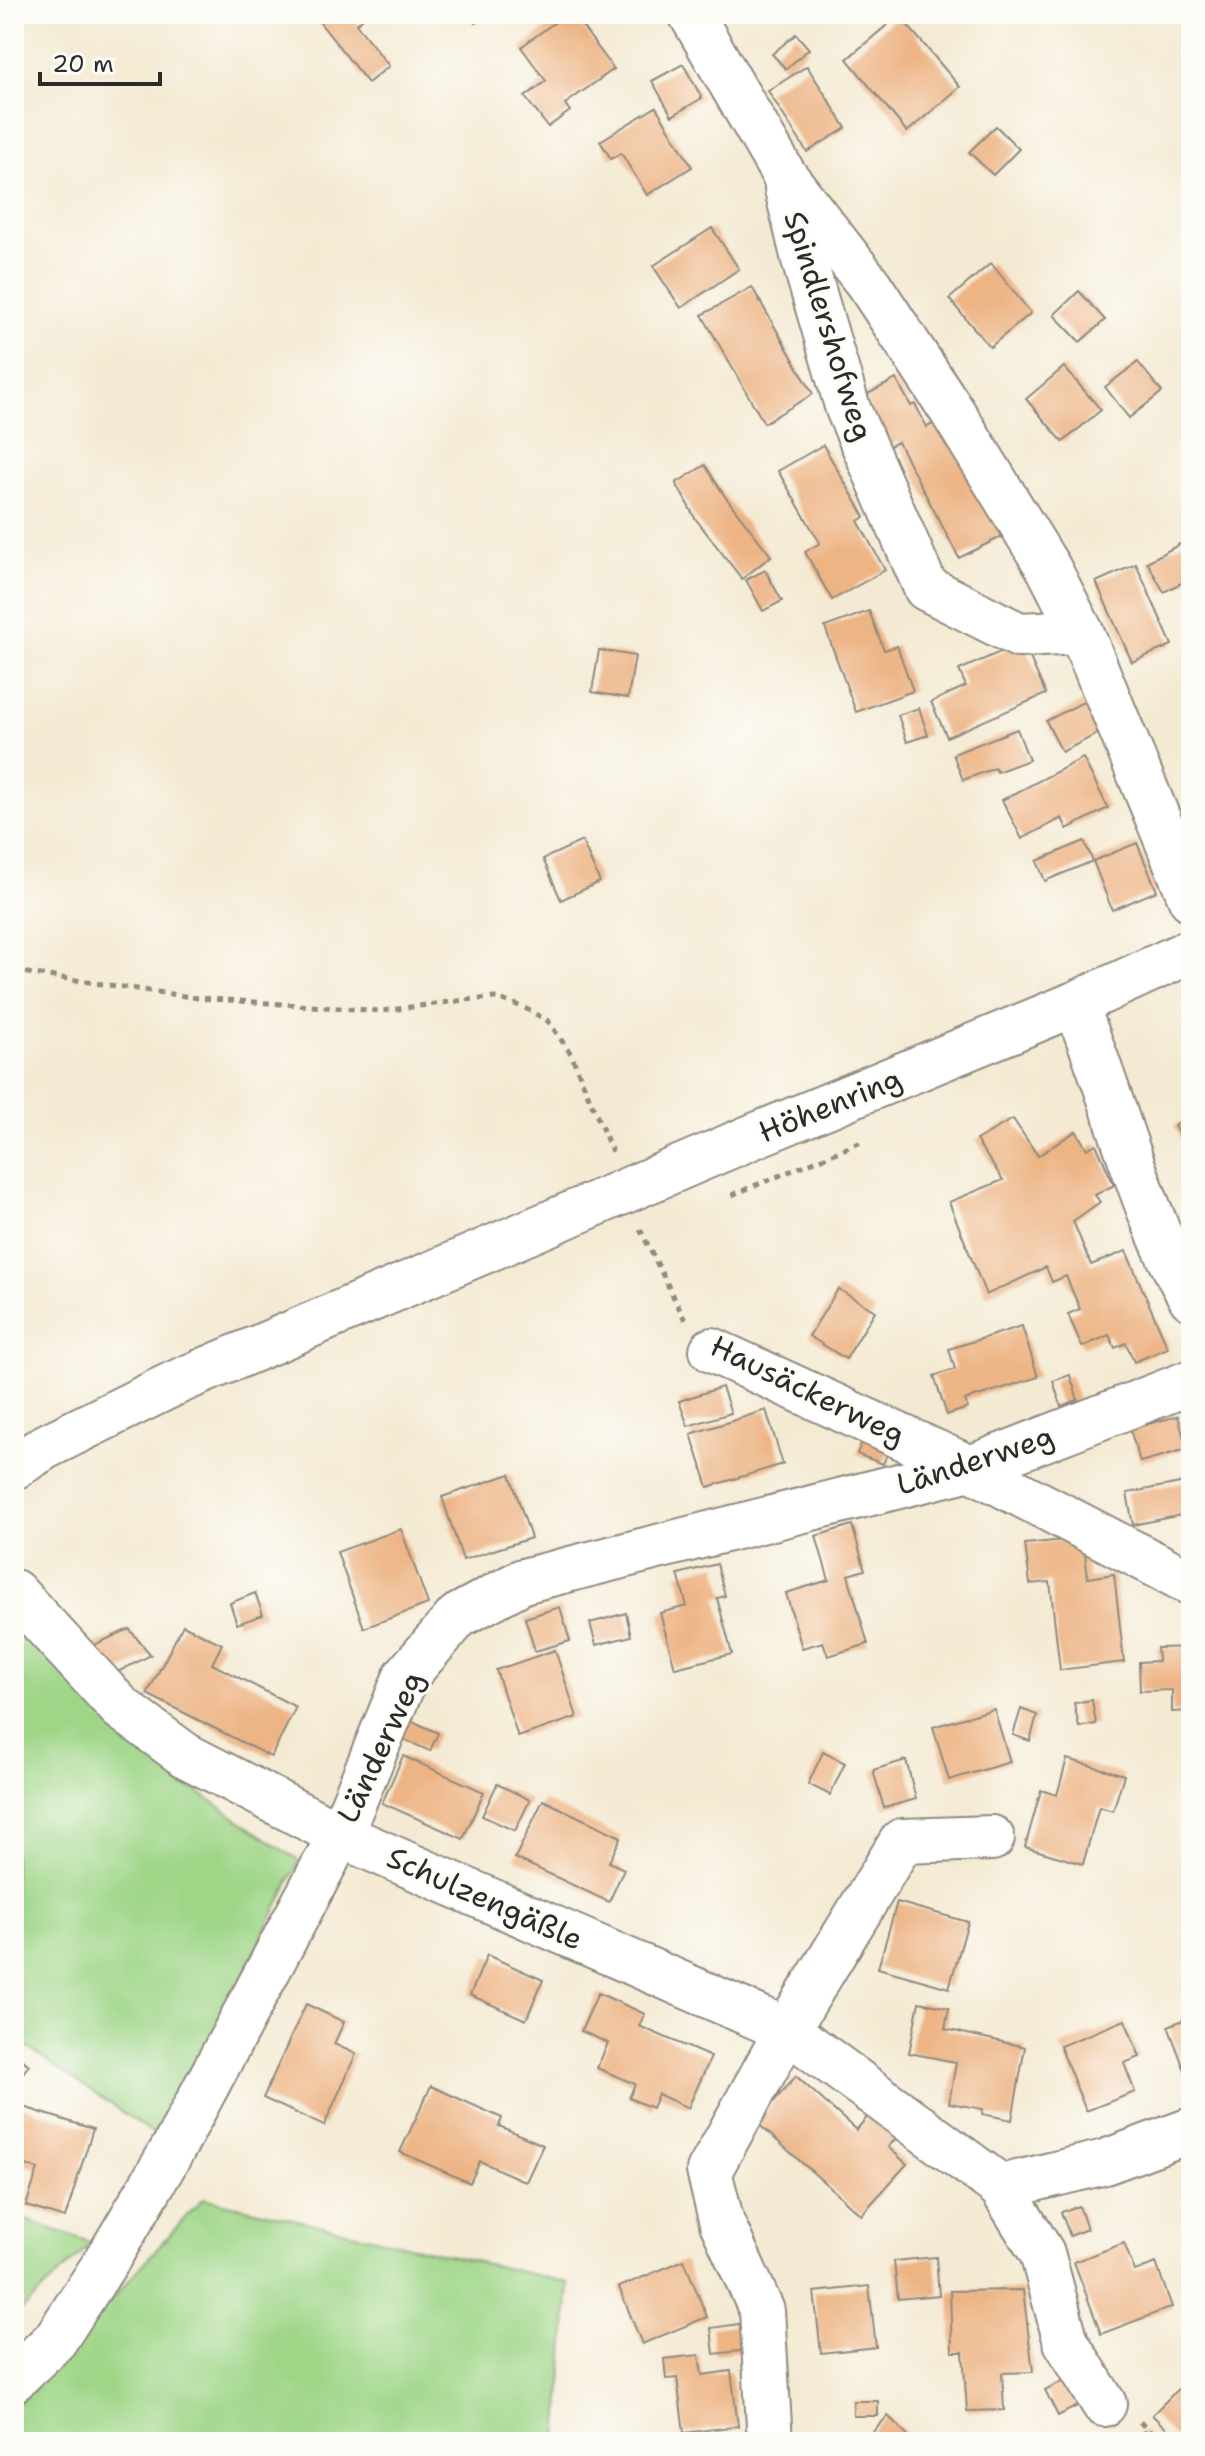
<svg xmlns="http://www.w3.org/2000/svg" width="1205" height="2456" font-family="'Shantell Sans',sans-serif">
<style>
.green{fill:#9ed587;stroke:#648059;stroke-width:2}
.building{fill:#edb484}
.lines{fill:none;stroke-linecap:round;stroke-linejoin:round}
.minor-casing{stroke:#908a7f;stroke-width:48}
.path{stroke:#908a7f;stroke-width:5;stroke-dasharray:6 6;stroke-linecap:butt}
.minor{stroke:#fff;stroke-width:44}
.labels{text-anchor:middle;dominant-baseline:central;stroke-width:6;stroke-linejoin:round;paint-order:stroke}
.street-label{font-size:30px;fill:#2b2b2b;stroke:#fdfcf7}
</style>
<rect width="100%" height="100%" fill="#fdfcf7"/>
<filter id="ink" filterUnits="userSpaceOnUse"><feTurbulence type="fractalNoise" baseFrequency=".0125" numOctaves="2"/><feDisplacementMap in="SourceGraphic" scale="16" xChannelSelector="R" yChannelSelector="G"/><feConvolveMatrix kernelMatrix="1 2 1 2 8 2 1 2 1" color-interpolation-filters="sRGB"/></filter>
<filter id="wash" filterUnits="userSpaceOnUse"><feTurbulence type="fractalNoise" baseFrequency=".006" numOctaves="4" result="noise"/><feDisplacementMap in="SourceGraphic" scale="32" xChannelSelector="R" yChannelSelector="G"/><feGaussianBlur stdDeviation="1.8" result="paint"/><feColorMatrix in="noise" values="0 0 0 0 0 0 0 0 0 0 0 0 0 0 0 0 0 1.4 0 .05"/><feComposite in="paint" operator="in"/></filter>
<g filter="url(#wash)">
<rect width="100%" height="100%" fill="#f4ead3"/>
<g class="green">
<polygon points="14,1618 146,1756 299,1861 164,2141 14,2038"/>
<polygon points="14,2176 26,2181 18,2217 92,2243 14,2318"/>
<polygon points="203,2198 569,2283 558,2442 14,2442 14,2407"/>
</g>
<g id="blocks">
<g class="building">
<polygon points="324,14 368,14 356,24 389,66 368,83 317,19"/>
<polygon points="469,14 488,14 475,23"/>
<polygon points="566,14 598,14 582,26 614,69 565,104 570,111 548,127 525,97 546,81 521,47"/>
<polygon points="899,15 960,87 907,132 847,59"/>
<polygon points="796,34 809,49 786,69 772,54"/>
<polygon points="683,64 702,98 672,116 652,81"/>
<polygon points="807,66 846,128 807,152 768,91"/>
<polygon points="656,107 692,167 647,195 621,153 611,159 600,141"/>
<polygon points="996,126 1019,149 993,175 969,152"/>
<polygon points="712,228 739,269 681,308 653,266"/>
<polygon points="991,263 1031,313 990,347 949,299"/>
<polygon points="752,287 813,394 764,423 702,315"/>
<polygon points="1079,291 1105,320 1080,342 1054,315"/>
<polygon points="1138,362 1162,392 1129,418 1105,387"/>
<polygon points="1064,367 1101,410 1063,442 1026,399"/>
<polygon points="896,379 911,406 915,404 927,427 943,419 1005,535 959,558 898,442 888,447 862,397"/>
<polygon points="823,445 865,517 858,521 885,570 832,600 805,552 820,543 778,471"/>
<polygon points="705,465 724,495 771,556 742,579 695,518 676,483"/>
<polygon points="1191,538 1191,578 1164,592 1147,562"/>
<polygon points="1136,564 1172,645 1132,662 1096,582"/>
<polygon points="765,570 782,601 763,611 746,580"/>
<polygon points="869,611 884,650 897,646 913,691 856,712 825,627"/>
<polygon points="1023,642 1046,694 947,737 931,702 966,686 959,670"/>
<polygon points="599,650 635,656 628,698 592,692"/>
<polygon points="1085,701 1101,732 1062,752 1046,721"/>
<polygon points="919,708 928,735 907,742 898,715"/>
<polygon points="1017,729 1029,760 997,772 995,768 963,780 953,754"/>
<polygon points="1083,758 1108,808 1067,829 1062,818 1022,839 1002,800"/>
<polygon points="582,841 600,882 561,900 543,859"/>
<polygon points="1084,841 1093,861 1045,881 1037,861"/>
<polygon points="1137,843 1157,891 1112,910 1093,861"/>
<polygon points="1191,1116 1191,1156 1174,1126"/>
<polygon points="1013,1119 1038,1156 1076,1131 1087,1149 1096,1144 1114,1185 1095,1195 1100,1202 1073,1221 1091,1265 1126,1251 1168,1348 1134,1362 1126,1343 1115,1348 1109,1335 1082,1347 1068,1314 1080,1309 1066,1276 1052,1282 1046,1267 986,1295 949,1202 1003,1180 976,1140"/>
<polygon points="838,1289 875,1311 846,1359 809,1336"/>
<polygon points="1022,1326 1038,1377 965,1400 968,1408 947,1415 934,1376 955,1369 949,1349"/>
<polygon points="1070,1375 1078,1400 1061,1406 1053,1381"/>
<polygon points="722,1387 731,1413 688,1426 679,1401"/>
<polygon points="766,1410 783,1464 708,1487 691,1434"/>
<polygon points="1178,1416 1187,1449 1140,1462 1130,1429"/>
<polygon points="866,1431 892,1441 883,1464 857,1454"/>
<polygon points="510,1474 531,1538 463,1560 442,1497"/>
<polygon points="1191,1481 1191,1513 1133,1525 1127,1493"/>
<polygon points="852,1525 865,1570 848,1575 868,1644 828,1656 823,1642 802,1648 786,1593 829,1580 816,1536"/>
<polygon points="401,1529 428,1604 364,1628 337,1552"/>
<polygon points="1083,1538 1088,1578 1114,1574 1124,1662 1060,1670 1050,1582 1030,1584 1025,1544"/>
<polygon points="717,1564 725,1596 717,1598 732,1654 675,1668 660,1613 687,1606 678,1574"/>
<polygon points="255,1593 263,1615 237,1624 230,1603"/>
<polygon points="560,1607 570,1641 535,1651 525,1618"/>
<polygon points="626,1613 631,1636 596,1645 590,1623"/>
<polygon points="183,1625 222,1644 212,1664 296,1707 271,1757 147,1694"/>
<polygon points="129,1629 151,1655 106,1678 83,1650"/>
<polygon points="1191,1647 1191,1711 1172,1712 1172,1690 1140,1691 1139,1662 1158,1661 1157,1648"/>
<polygon points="555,1650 577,1717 518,1737 496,1670"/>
<polygon points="1092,1700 1096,1724 1079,1727 1074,1703"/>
<polygon points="994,1709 1010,1762 949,1780 933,1727"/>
<polygon points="1021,1709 1037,1715 1030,1741 1013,1735"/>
<polygon points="408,1719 438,1733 430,1751 400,1738"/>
<polygon points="823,1752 845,1763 830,1795 808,1784"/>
<polygon points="403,1756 484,1792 463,1839 382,1803"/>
<polygon points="1067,1759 1124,1775 1113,1811 1099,1807 1083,1864 1025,1847 1041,1790 1057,1795"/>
<polygon points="906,1760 916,1799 884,1808 873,1770"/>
<polygon points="497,1784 530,1800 515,1831 482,1816"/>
<polygon points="543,1800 621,1837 609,1862 624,1869 609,1902 515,1858"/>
<polygon points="897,1902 968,1922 949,1988 878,1968"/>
<polygon points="487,1955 543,1980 526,2020 470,1995"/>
<polygon points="598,1993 645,2014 639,2026 711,2057 688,2108 658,2094 652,2108 629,2098 635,2084 597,2068 608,2043 581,2031"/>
<polygon points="919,2002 949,2008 945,2029 1025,2047 1012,2120 982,2114 983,2109 949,2103 956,2062 909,2053"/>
<polygon points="306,2004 344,2022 334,2044 356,2054 324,2126 263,2098"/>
<polygon points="1191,2017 1191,2071 1186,2073 1168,2026"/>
<polygon points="1125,2020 1140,2057 1124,2063 1135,2092 1086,2111 1060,2046"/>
<polygon points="14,2053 29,2065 14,2085"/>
<polygon points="796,2076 856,2130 870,2114 897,2137 888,2147 907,2164 861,2215 756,2122"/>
<polygon points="431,2086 502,2118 499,2126 543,2145 526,2182 480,2161 470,2183 400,2152"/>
<polygon points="14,2104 93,2129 65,2218 26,2206 38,2169 14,2161"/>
<polygon points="1079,2206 1087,2229 1070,2236 1061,2212"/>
<polygon points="1124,2243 1135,2271 1156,2263 1172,2307 1101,2334 1074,2262"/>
<polygon points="936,2257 939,2295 898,2299 894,2261"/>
<polygon points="684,2260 707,2317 642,2344 619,2287"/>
<polygon points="869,2286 876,2347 821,2353 814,2292"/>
<polygon points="1023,2290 1033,2372 1002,2373 1004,2410 967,2411 963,2352 952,2352 950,2291"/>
<polygon points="753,2322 756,2349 714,2354 711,2328"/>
<polygon points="699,2355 702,2375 731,2371 738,2426 684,2433 677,2378 666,2379 664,2359"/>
<polygon points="1074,2375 1087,2401 1058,2416 1045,2390"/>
<polygon points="1181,2386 1191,2396 1191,2436 1185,2442 1180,2442 1152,2415"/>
<rect x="853" y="2401" width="25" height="15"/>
<polygon points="888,2416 915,2442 863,2442"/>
<polygon points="1144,2431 1153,2442 1131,2442"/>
<polygon points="1066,2438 1095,2440 1095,2442 1066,2442"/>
</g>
</g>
</g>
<g filter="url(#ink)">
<use href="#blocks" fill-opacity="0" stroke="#908a7f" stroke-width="2"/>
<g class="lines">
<g class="minor-casing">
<g id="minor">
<polyline points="691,14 784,175 870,286 952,411 1049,569 1081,632 1191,899"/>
<polyline points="787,189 804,260 848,409 926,588 1019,635 1081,632"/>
<path d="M1075,1004C1116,1101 1138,1207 1191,1298"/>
<polyline points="712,1350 970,1468 1191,1583"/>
<polyline points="14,1467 45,1447 175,1383 754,1136 1075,1004 1191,951"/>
<polyline points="14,1592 121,1708 185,1755 340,1835 787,2030 1001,2187 1105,2162 1191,2130"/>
<polyline points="1001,2187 1042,2253 1066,2342 1104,2404"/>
<polyline points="14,2379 55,2340 109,2257 173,2149 340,1835 406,1676 458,1616 523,1581 970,1468 1191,1382"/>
<polyline points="770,2442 762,2311 722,2223 709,2171 787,2030 902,1841 992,1838"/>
</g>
</g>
<g class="path">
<polyline points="14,971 198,998 382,1011 464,1000 496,998 523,1007 548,1021 571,1054 612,1152"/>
<polyline points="732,1195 864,1141"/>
<polyline points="640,1229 685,1320"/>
<polyline points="1140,2422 1159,2442"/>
</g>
<use href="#minor" class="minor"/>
</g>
</g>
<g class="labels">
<g class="street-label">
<text transform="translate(829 326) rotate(73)">Spindlershofweg</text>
<text transform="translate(830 1105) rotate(-22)">Höhenring</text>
<text transform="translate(808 1390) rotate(26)">Hausäckerweg</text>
<text transform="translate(975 1460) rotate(-18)">Länderweg</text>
<text transform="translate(380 1747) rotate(-65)">Länderweg</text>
<text transform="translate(485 1898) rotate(24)">Schulzengäßle</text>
</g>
</g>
<rect width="1205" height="2456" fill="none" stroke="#fdfcf7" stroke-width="48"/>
<path d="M40 72v12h120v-12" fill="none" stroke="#2b2b2b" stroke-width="4"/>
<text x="52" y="72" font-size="24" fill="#2b2b2b" stroke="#fdfcf7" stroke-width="6" paint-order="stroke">20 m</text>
</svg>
